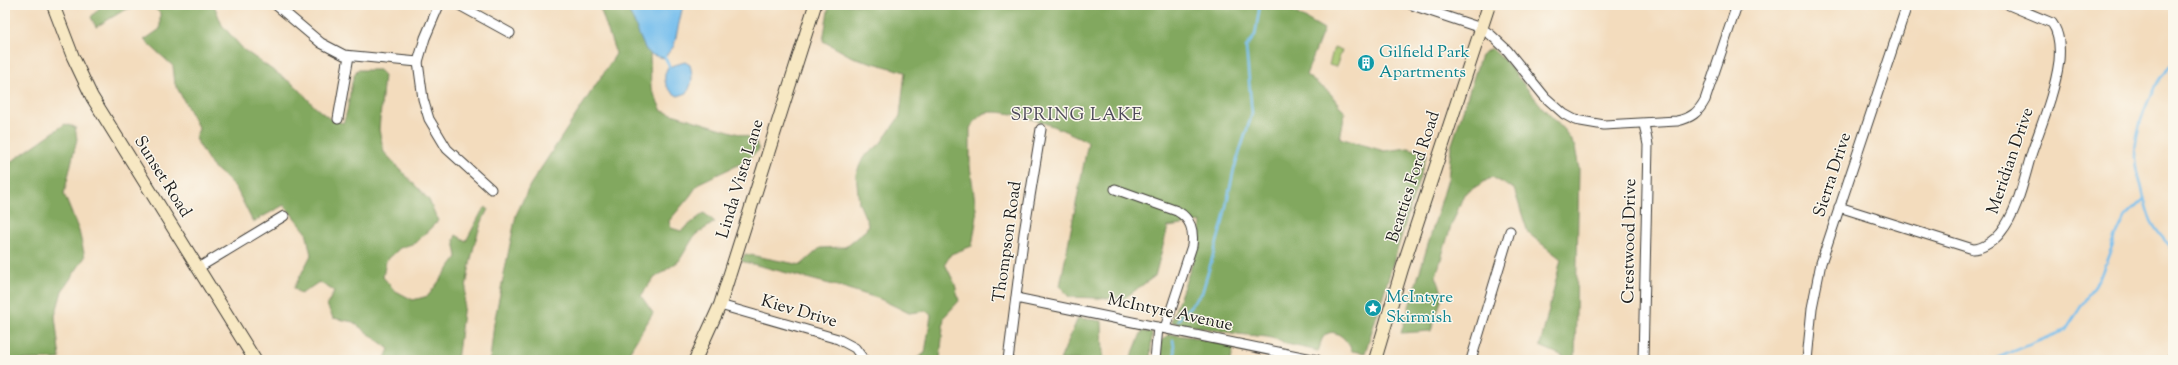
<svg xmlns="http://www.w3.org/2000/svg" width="2178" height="365" font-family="'Sorts Mill Goudy',serif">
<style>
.green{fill:#a3c26a;stroke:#606f43}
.forest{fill:#82a85e;stroke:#4f623d}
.water{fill:#75beed;stroke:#486d84}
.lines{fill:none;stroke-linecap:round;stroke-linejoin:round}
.stream{stroke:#75beed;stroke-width:2.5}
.street-casing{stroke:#3c3934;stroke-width:11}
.secondary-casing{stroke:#3c3934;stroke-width:14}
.street{stroke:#fff;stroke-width:9}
.secondary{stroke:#f7e8c3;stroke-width:12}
.labels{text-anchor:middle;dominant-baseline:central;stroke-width:3;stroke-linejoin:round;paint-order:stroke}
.culture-label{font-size:17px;fill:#0d838f;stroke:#fbf7ec;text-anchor:start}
.street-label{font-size:17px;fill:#1c1c1c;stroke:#fbf7ec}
.neighbourhood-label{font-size:18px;letter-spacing:1px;fill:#4e4a5b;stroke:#fbf7ec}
</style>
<rect width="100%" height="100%" fill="#fbf7ec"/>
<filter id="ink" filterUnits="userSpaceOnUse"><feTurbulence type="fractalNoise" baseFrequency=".025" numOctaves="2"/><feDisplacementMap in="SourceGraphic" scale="8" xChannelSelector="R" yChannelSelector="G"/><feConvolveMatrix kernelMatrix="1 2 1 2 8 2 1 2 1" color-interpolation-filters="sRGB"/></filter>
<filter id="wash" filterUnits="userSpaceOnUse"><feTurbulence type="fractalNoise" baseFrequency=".012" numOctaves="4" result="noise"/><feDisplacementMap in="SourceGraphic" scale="16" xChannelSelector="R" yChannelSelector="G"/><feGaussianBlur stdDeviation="0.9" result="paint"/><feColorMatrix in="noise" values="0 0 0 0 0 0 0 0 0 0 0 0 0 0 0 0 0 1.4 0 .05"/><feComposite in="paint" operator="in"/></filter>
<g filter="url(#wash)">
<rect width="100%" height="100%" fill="#f3dcbd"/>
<polygon class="green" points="1334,47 1342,50 1336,67 1329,65"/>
<g class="forest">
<polygon points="102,5 145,5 126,9 96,27 91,17"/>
<path d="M151,5H214L222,25L244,50L297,87L315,107L330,119L343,123C351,106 348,85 357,70H379L384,75L379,130L384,152L429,200L438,221L415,243L400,248L386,261L383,277L394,290L413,300L428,296L457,257L454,240L456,235L466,241L482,211L486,207L488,209C466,249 464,315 457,360H384L389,349L353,322L333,318L327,305L334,291L319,282L301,294L294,288L311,255L306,232L284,205L253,222L236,188L223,175L212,166L195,138L199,129L175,84L173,66L144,40L160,29V13Z"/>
<polygon points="599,5 625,5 636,24 646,50 650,54 651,88 662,111 746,136 755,140 759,150 742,163 699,183 690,196 669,221 671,228 681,231 704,213 715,222 695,235 679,261 653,279 641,296 653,313 628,354 622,360 490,360 494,323 516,215 530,185 616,54"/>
<path d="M829,5H1282L1324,29L1306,75L1330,93L1345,113L1340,138L1384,151L1408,148L1427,154L1365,353L1352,351C1348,340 1332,323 1322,339C1320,343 1320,348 1318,351L1282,343V341L1267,337L1238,334L1171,322L1199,245L1201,222L1168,227L1155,276L1123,299L1069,297L1060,286L1088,142C1067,130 1008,107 985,113C980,114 974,123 970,128V166L977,216L972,246L951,254L945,264L955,284L959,301L944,317L940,360H916L917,358L925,353L931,315L926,311L909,313L880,299L845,288L741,261L745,254L801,265L820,248L845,247L866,230L868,224L859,203L856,174L863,158L880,144L900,116L905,72L852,57L823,41Z"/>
<polygon points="1491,48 1505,61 1543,108 1565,131 1575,147 1579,169 1575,360 1564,360 1563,356 1540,346 1561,259 1528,233 1514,189 1492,177 1464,194 1450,229 1436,276 1443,295 1431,331 1401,333 1448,179 1451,147 1481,55"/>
<polygon points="65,124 75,127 77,139 64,194 79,231 85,257 62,291 55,316 60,359 5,360 5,166"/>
<polygon points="1078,318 1102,321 1103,358 1126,360 1060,360"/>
<polygon points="1142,331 1152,333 1150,360 1130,360"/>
<polygon points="1169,334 1192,337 1234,346 1231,360 1160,360 1161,341"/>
</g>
<g class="water">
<path d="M625,5H683L674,46L664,58C660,57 653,56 649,53C642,48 634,16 625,5Z"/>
<path d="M685,62L690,65C693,76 693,82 687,93L678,96C666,90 661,79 668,67Z"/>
</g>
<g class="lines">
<g class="stream">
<polyline points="664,55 670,68"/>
<path d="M2173,64C2169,70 2163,74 2159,80C2145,103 2131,140 2136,168C2137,175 2141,181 2142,188C2148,218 2151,227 2173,249"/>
<polyline points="1178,320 1202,293 1222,225 1234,169 1252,114 1246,47 1255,36 1260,5"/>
<polyline points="1173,340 1176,360"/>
<polyline points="1992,360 2066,330 2101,275 2116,236 2126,216 2144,199"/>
</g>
</g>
</g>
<g filter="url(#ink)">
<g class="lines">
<g class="street-casing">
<g id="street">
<polyline points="276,5 321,43 344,55 418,62"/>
<polyline points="439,5 425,38 418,62 423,99 429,119 447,149 491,189"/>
<polyline points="459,5 510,33"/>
<path d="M1412,5L1481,28L1491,35L1507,50L1545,97L1564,114L1575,120L1604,125L1677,121C1691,118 1698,113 1705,100L1737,5"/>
<polyline points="338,119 349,56"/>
<path d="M1115,189L1177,211C1191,219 1194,230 1192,246L1165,328"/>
<path d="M1839,207L1973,249C1983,249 1995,240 2001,232C2018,211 2024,178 2032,152C2042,123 2055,92 2059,61C2060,48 2060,34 2052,23L2009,5"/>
<polyline points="198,268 284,216"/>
<polyline points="1016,298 1317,360"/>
<polyline points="720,305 838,339 855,348 864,360"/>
<polyline points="1008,360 1024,233 1041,129"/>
<polyline points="1155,360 1158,327"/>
<polyline points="1471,360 1510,231"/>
<polyline points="1643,360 1648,145 1644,124"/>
<polyline points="1807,360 1812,308 1821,263 1907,5"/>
<polyline points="2171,360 2173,356"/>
</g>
</g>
<g class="secondary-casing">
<g id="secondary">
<polyline points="53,5 73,57 92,97 255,360"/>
<polyline points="695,360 720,305 815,5"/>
<polyline points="1375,360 1402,269 1489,5"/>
</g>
</g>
<use href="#street" class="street"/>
<use href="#secondary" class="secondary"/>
</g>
</g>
<defs>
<g id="building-disc" transform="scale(0.9)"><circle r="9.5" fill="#0f9aa8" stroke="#fbf7ec"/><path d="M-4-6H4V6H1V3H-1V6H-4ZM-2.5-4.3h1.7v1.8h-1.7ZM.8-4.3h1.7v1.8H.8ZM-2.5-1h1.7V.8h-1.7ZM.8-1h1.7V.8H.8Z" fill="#fff"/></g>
<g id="sight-disc" transform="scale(0.9)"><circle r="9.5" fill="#0f9aa8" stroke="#fbf7ec"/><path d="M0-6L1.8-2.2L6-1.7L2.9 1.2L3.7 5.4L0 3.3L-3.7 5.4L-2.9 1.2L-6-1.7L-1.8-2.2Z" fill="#fff"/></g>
</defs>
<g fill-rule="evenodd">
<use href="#building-disc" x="1366" y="63"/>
<use href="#sight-disc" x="1373" y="308"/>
</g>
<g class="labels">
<g class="culture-label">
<text x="1379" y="53">Gilfield Park<tspan x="1379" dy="20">Apartments</tspan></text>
<text x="1386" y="298">McIntyre<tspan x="1386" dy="20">Skirmish</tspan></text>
</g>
<g class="street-label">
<text transform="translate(2011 161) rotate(-71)">Meridian Drive</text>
<text transform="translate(1833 175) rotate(-72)">Sierra Drive</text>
<text transform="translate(162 177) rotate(58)">Sunset Road</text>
<text transform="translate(1414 177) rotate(-72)">Beatties Ford Road</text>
<text transform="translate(741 179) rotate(-73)">Linda Vista Lane</text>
<text transform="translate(1630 241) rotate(-89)">Crestwood Drive</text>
<text transform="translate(1008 242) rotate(-82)">Thompson Road</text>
<text transform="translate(799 312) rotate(16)">Kiev Drive</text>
<text transform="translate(1170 313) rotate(12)">McIntyre Avenue</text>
</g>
<g class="neighbourhood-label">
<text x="1077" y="116">SPRING LAKE</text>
</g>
</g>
<rect width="2178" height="365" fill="none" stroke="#fbf7ec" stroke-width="20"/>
</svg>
